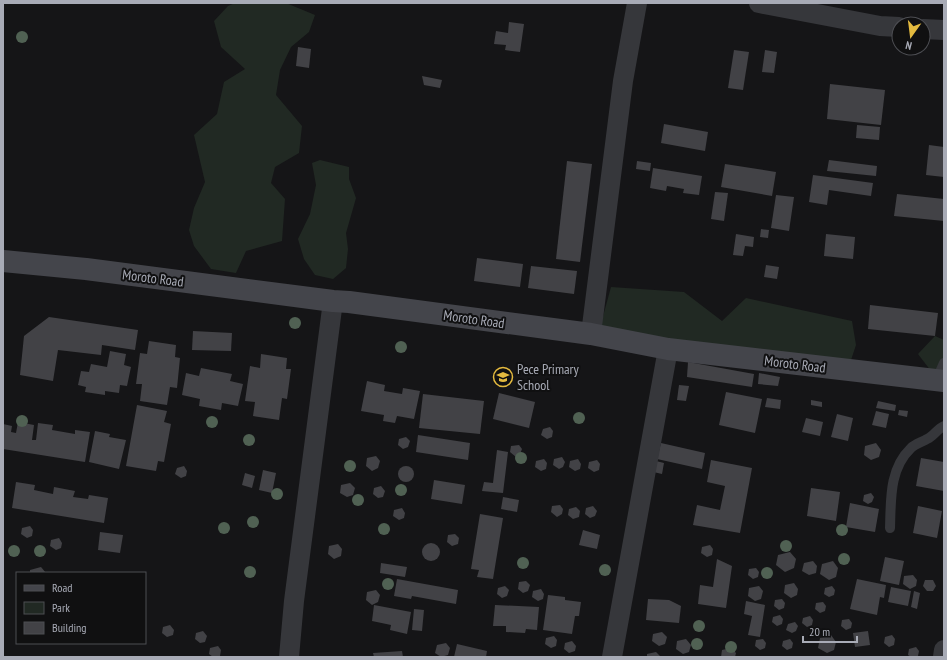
<svg xmlns="http://www.w3.org/2000/svg" width="947" height="660" font-family="'PT Sans Narrow',sans-serif">
<style>
.green{fill:#212923}
.building{fill:#424246}
.lines{fill:none;stroke-linecap:round;stroke-linejoin:round}
.lane{stroke:#36373b;stroke-width:10}
.street{stroke:#36373b;stroke-width:20}
.secondary{stroke:#44454b;stroke-width:22}
.tree{fill:#506153}
.labels{text-anchor:middle;dominant-baseline:central;stroke-width:4;stroke-linejoin:round;paint-order:stroke}
.street-label{font-size:14px;fill:#a8abb6;stroke:#101011}
.poi-label{font-size:14px;fill:#a8abb6;stroke:#101011;text-anchor:start}
</style>
<rect width="100%" height="100%" fill="#151517"/>
<g class="green">
<polygon points="235,3 286,3 315,15 309,32 291,47 280,70 276,95 302,126 299,153 275,167 271,183 285,199 282,241 246,251 236,273 211,269 194,246 189,230 194,208 205,182 194,135 217,114 224,82 245,69 221,47 214,21 228,6"/>
<polygon points="320,160 349,167 349,179 356,198 346,233 348,249 346,268 333,279 315,275 304,259 298,239 310,214 316,185 312,163"/>
<polygon points="611,287 684,292 722,321 746,298 852,321 856,345 848,369 599,331"/>
<polygon points="935,336 944,340 944,374 931,371 918,354"/>
</g>
<g class="building">
<polygon points="509,22 524,24 520,52 505,50 506,45 494,44 496,31 508,33"/>
<polygon points="298,47 311,49 309,68 296,66"/>
<polygon points="734,50 749,52 743,90 728,88"/>
<polygon points="765,50 777,52 774,73 762,72"/>
<polygon points="422,76 442,80 440,88 424,85"/>
<polygon points="830,84 885,90 881,125 827,119"/>
<polygon points="664,124 708,132 705,151 661,143"/>
<polygon points="857,125 880,127 879,140 856,138"/>
<polygon points="929,145 944,147 944,177 926,175"/>
<polygon points="829,160 877,166 876,176 827,171"/>
<polygon points="567,161 592,164 580,262 556,259"/>
<polygon points="637,161 651,163 650,171 636,169"/>
<polygon points="725,164 776,172 772,196 721,187"/>
<polygon points="653,168 702,176 699,195 683,193 684,189 667,186 666,191 650,188"/>
<polygon points="813,175 873,183 871,196 829,190 827,205 809,202"/>
<polygon points="715,192 728,193 724,221 711,219"/>
<polygon points="897,194 944,199 944,221 894,216"/>
<polygon points="776,195 794,197 789,231 771,228"/>
<polygon points="761,229 769,230 768,238 760,237"/>
<polygon points="736,234 754,237 753,247 745,246 743,256 733,255"/>
<polygon points="826,234 855,237 853,259 824,256"/>
<polygon points="477,258 523,264 520,287 474,281"/>
<polygon points="766,265 779,267 777,279 764,277"/>
<polygon points="531,266 577,271 574,294 528,288"/>
<polygon points="870,305 938,313 935,336 868,329"/>
<polygon points="49,317 138,330 135,350 102,345 101,355 58,350 53,381 20,375 24,336"/>
<polygon points="193,331 232,333 231,351 192,350"/>
<polygon points="149,341 176,345 175,357 180,358 177,388 170,387 167,405 140,401 142,384 136,384 140,353 147,354"/>
<polygon points="110,351 126,354 124,365 131,367 127,386 120,385 119,393 105,391 105,395 85,392 86,387 78,385 81,371 89,372 91,364 107,367"/>
<polygon points="261,354 287,358 286,369 291,369 287,399 282,398 279,420 253,416 255,402 245,401 250,366 260,368"/>
<polygon points="688,362 754,374 752,387 687,377"/>
<polygon points="201,368 232,374 230,381 243,384 238,406 222,403 221,410 199,406 200,399 182,395 186,373 199,376"/>
<polygon points="759,373 780,377 778,386 758,384"/>
<polygon points="367,381 385,385 384,391 402,394 403,388 420,391 414,419 397,416 395,423 383,421 384,415 361,411"/>
<polygon points="679,385 689,386 686,401 677,400"/>
<polygon points="726,392 762,399 755,433 719,425"/>
<polygon points="499,393 535,402 529,428 493,419"/>
<polygon points="423,394 484,401 480,434 419,428"/>
<polygon points="767,398 781,400 780,409 765,407"/>
<polygon points="811,400 822,402 822,407 811,405"/>
<polygon points="878,401 896,405 895,411 876,408"/>
<polygon points="137,405 167,411 164,422 171,424 164,462 158,461 156,471 126,466"/>
<polygon points="899,410 908,411 907,417 898,415"/>
<polygon points="876,411 889,414 886,428 872,425"/>
<polygon points="837,414 853,418 848,441 831,437"/>
<polygon points="806,418 823,422 820,436 802,432"/>
<polygon points="18,422 34,425 32,440 36,440 38,423 53,425 52,430 75,434 75,430 90,432 85,462 3,449 3,424 12,426 11,432 16,433"/>
<polygon points="550,427 553,431 552,437 547,439 541,435 543,429"/>
<polygon points="95,431 110,434 109,437 126,440 119,469 89,462"/>
<polygon points="418,435 470,443 468,460 416,452"/>
<polygon points="406,437 410,441 408,447 403,449 398,445 399,439"/>
<polygon points="661,443 705,453 702,469 657,459"/>
<polygon points="876,443 881,450 879,457 871,460 864,455 865,446"/>
<polygon points="519,445 522,449 520,454 516,457 510,452 511,446"/>
<polygon points="497,450 508,452 503,493 482,491 484,482 493,483"/>
<polygon points="376,456 380,461 378,468 372,471 366,466 367,458"/>
<polygon points="562,457 565,462 563,467 559,469 553,465 554,459"/>
<polygon points="921,458 944,462 944,491 916,486"/>
<polygon points="544,459 547,463 546,469 541,471 535,467 536,461"/>
<polygon points="578,459 581,464 580,469 575,471 569,467 570,461"/>
<polygon points="597,460 600,464 599,470 594,472 588,468 589,462"/>
<polygon points="652,460 664,463 662,474 649,471"/>
<polygon points="711,460 752,468 740,533 693,525 697,505 720,510 725,486 707,482"/>
<polygon points="184,466 187,471 186,476 181,478 175,474 177,468"/>
<circle cx="406" cy="474" r="8"/>
<polygon points="263,470 276,473 272,493 259,490"/>
<polygon points="245,473 255,476 252,488 242,485"/>
<polygon points="434,480 465,485 462,504 431,499"/>
<polygon points="16,482 35,485 34,490 53,494 54,487 75,491 73,497 88,499 89,495 108,498 104,523 12,508"/>
<polygon points="350,483 355,488 353,495 347,497 340,493 341,485"/>
<polygon points="381,486 385,491 383,497 378,498 373,494 374,488"/>
<polygon points="811,488 840,492 836,521 807,516"/>
<polygon points="871,493 874,497 872,502 868,504 863,501 864,495"/>
<polygon points="503,497 519,500 517,512 501,509"/>
<polygon points="850,503 879,509 875,532 846,527"/>
<polygon points="560,505 563,509 562,514 557,517 551,512 552,506"/>
<polygon points="593,506 597,511 595,516 590,518 585,514 586,508"/>
<polygon points="918,506 942,511 937,538 913,533"/>
<polygon points="576,507 580,511 579,517 573,519 568,515 569,509"/>
<polygon points="402,508 405,513 404,518 399,520 393,516 394,510"/>
<polygon points="480,514 503,518 493,579 477,577 479,570 471,569"/>
<polygon points="30,526 33,530 32,536 27,538 21,534 22,528"/>
<polygon points="583,530 600,535 597,549 579,545"/>
<polygon points="100,532 123,535 120,553 98,550"/>
<polygon points="455,534 459,538 458,544 452,546 447,542 448,535"/>
<polygon points="59,538 62,543 61,548 56,550 50,546 51,540"/>
<circle cx="431" cy="552" r="9"/>
<polygon points="338,544 342,549 341,556 334,559 328,554 329,546"/>
<polygon points="710,545 713,549 712,555 707,557 701,553 702,547"/>
<polygon points="790,552 796,559 794,568 785,572 776,565 778,555"/>
<polygon points="885,557 904,561 899,585 880,581"/>
<polygon points="717,559 732,566 726,608 698,604 700,585 713,587"/>
<polygon points="813,561 817,566 816,573 809,575 802,571 804,563"/>
<polygon points="833,561 838,568 836,577 829,580 820,574 822,564"/>
<polygon points="381,563 407,567 405,577 380,573"/>
<polygon points="41,567 46,573 30,573 30,570"/>
<polygon points="756,568 759,572 758,577 753,579 748,575 749,569"/>
<polygon points="913,575 917,580 916,586 910,589 903,584 904,576"/>
<polygon points="397,579 458,590 456,604 412,596 411,599 394,596"/>
<polygon points="857,579 886,585 884,598 880,597 877,615 850,609"/>
<polygon points="925,580 933,580 936,586 933,591 927,591 923,586"/>
<polygon points="526,581 530,585 528,591 523,593 518,589 519,582"/>
<polygon points="794,583 798,589 797,595 791,598 784,593 785,585"/>
<polygon points="505,586 509,590 507,596 502,598 497,594 498,588"/>
<polygon points="759,586 763,591 761,599 755,601 748,596 749,588"/>
<polygon points="832,586 835,590 834,595 829,597 824,594 825,588"/>
<polygon points="891,587 911,591 908,606 888,602"/>
<polygon points="541,589 544,594 543,599 538,601 532,597 533,591"/>
<polygon points="376,590 380,595 378,602 372,605 366,600 367,592"/>
<polygon points="914,591 920,593 917,609 911,607"/>
<polygon points="548,595 565,597 565,600 581,602 579,616 575,616 572,634 543,630"/>
<polygon points="648,599 669,600 681,606 679,623 646,620"/>
<polygon points="782,599 785,603 784,608 779,610 774,606 775,600"/>
<polygon points="746,601 765,605 760,637 748,635 752,616 744,614"/>
<polygon points="823,602 826,606 825,611 820,613 815,609 816,603"/>
<polygon points="374,605 411,612 407,634 390,630 391,625 372,621"/>
<polygon points="495,605 539,607 537,630 526,629 525,633 506,632 506,626 493,626"/>
<polygon points="414,609 424,610 422,631 412,630"/>
<polygon points="780,615 783,619 782,624 777,626 772,622 773,617"/>
<polygon points="810,616 813,620 812,625 807,627 802,623 803,618"/>
<polygon points="849,619 852,623 851,628 846,630 841,626 842,620"/>
<polygon points="795,622 798,626 796,631 792,633 786,630 788,624"/>
<polygon points="170,625 174,630 173,635 167,637 162,633 163,627"/>
<polygon points="203,631 207,636 205,642 200,643 195,639 196,633"/>
<polygon points="868,631 870,645 855,647 853,633"/>
<polygon points="662,632 667,637 665,644 659,646 652,641 653,634"/>
<polygon points="831,635 836,642 834,650 827,653 818,648 820,638"/>
<polygon points="892,635 895,639 894,645 889,647 884,643 885,637"/>
<polygon points="554,636 557,640 556,646 551,648 545,644 546,638"/>
<polygon points="686,639 691,645 689,652 683,654 676,649 677,641"/>
<polygon points="763,639 766,643 765,648 760,650 755,646 756,640"/>
<polygon points="790,639 793,643 792,648 787,650 782,646 783,641"/>
<polygon points="572,641 576,646 575,651 569,653 564,649 565,643"/>
<polygon points="446,643 450,648 448,655 441,657 435,653 437,645"/>
<polygon points="457,644 487,651 486,657 454,657"/>
<polygon points="218,646 221,650 220,656 213,657 209,654 210,648"/>
<polygon points="916,647 919,651 918,656 911,657 908,655 909,649"/>
<polygon points="731,648 736,653 735,657 721,657 722,650"/>
<polygon points="402,651 403,657 374,657 373,653"/>
<polygon points="656,652 661,657 647,657 647,654"/>
</g>
<g class="lines">
<g class="lane">
<polyline points="936,381 944,363"/>
<path d="M890,528C891,500 889,469 911,448C915,444 922,442 927,439C934,436 937,429 944,426"/>
</g>
<g class="street">
<polyline points="759,3 880,26 899,27"/>
<polyline points="923,29 944,30"/>
<polyline points="591,334 623,81 637,3"/>
<polyline points="289,657 294,601 333,301"/>
<polyline points="612,657 668,349"/>
<polyline points="943,657 944,650"/>
</g>
<polyline class="secondary" points="3,261 86,269 333,301 349,302 591,334 668,349 944,381"/>
</g>
<g class="tree">
<circle cx="22" cy="37" r="6"/>
<circle cx="295" cy="323" r="6"/>
<circle cx="401" cy="347" r="6"/>
<circle cx="579" cy="418" r="6"/>
<circle cx="22" cy="421" r="6"/>
<circle cx="212" cy="422" r="6"/>
<circle cx="249" cy="440" r="6"/>
<circle cx="521" cy="458" r="6"/>
<circle cx="350" cy="466" r="6"/>
<circle cx="401" cy="490" r="6"/>
<circle cx="277" cy="494" r="6"/>
<circle cx="358" cy="500" r="6"/>
<circle cx="253" cy="522" r="6"/>
<circle cx="224" cy="528" r="6"/>
<circle cx="384" cy="529" r="6"/>
<circle cx="842" cy="530" r="6"/>
<circle cx="786" cy="546" r="6"/>
<circle cx="14" cy="551" r="6"/>
<circle cx="40" cy="551" r="6"/>
<circle cx="844" cy="559" r="6"/>
<circle cx="523" cy="563" r="6"/>
<circle cx="605" cy="570" r="6"/>
<circle cx="250" cy="572" r="6"/>
<circle cx="767" cy="573" r="6"/>
<circle cx="388" cy="584" r="6"/>
<circle cx="699" cy="626" r="6"/>
<circle cx="697" cy="644" r="6"/>
<circle cx="731" cy="647" r="6"/>
</g>
<defs>
<g id="school-ring" transform="scale(1)"><circle r="9.5" fill="#101011" stroke="#e4ba3f" stroke-width="1.5"/><path d="M0-5L7-2L0 1L-7-2ZM-4 1L0 2.5L4 1V4Q0 6-4 4Z" fill="#e4ba3f"/></g>
</defs>
<g fill-rule="evenodd">
<use href="#school-ring" x="503" y="377"/>
</g>
<g class="labels">
<g class="street-label">
<text transform="translate(153 278) rotate(7)">Moroto Road</text>
<text transform="translate(474 319) rotate(8)">Moroto Road</text>
<text transform="translate(795 364) rotate(7)">Moroto Road</text>
</g>
<g class="poi-label">
<text x="517" y="369">Pece Primary<tspan x="517" dy="16">School</tspan></text>
</g>
</g>
<rect width="947" height="660" fill="none" stroke="#a8abb6" stroke-width="8"/>
<rect x="16" y="572" width="130" height="72" fill="#101011" stroke="#4d4e53"/>
<rect x="24" y="585" width="20" height="6" fill="#44454b" stroke="#4d4e53"/>
<text x="52" y="592" font-size="12" fill="#a8abb6">Road</text>
<rect x="24" y="602" width="20" height="12" fill="#212923" stroke="#4d4e53"/>
<text x="52" y="612" font-size="12" fill="#a8abb6">Park</text>
<rect x="24" y="622" width="20" height="12" fill="#424246" stroke="#4d4e53"/>
<text x="52" y="632" font-size="12" fill="#a8abb6">Building</text>
<g transform="translate(911 36) rotate(194)"><circle r="19" fill="#101011" stroke="#4d4e53"/>
<path d="M0-3L7 15L0 10L-7 15Z" fill="#e4ba3f"/>
<text y="-6" font-size="11" font-weight="bold" text-anchor="middle" fill="#a8abb6">N</text>
</g>
<path d="M803 636v6h54v-6" fill="none" stroke="#a8abb6" stroke-width="2"/>
<text x="809" y="636" font-size="12" fill="#a8abb6" stroke="#101011" stroke-width="3" paint-order="stroke">20 m</text>
</svg>
